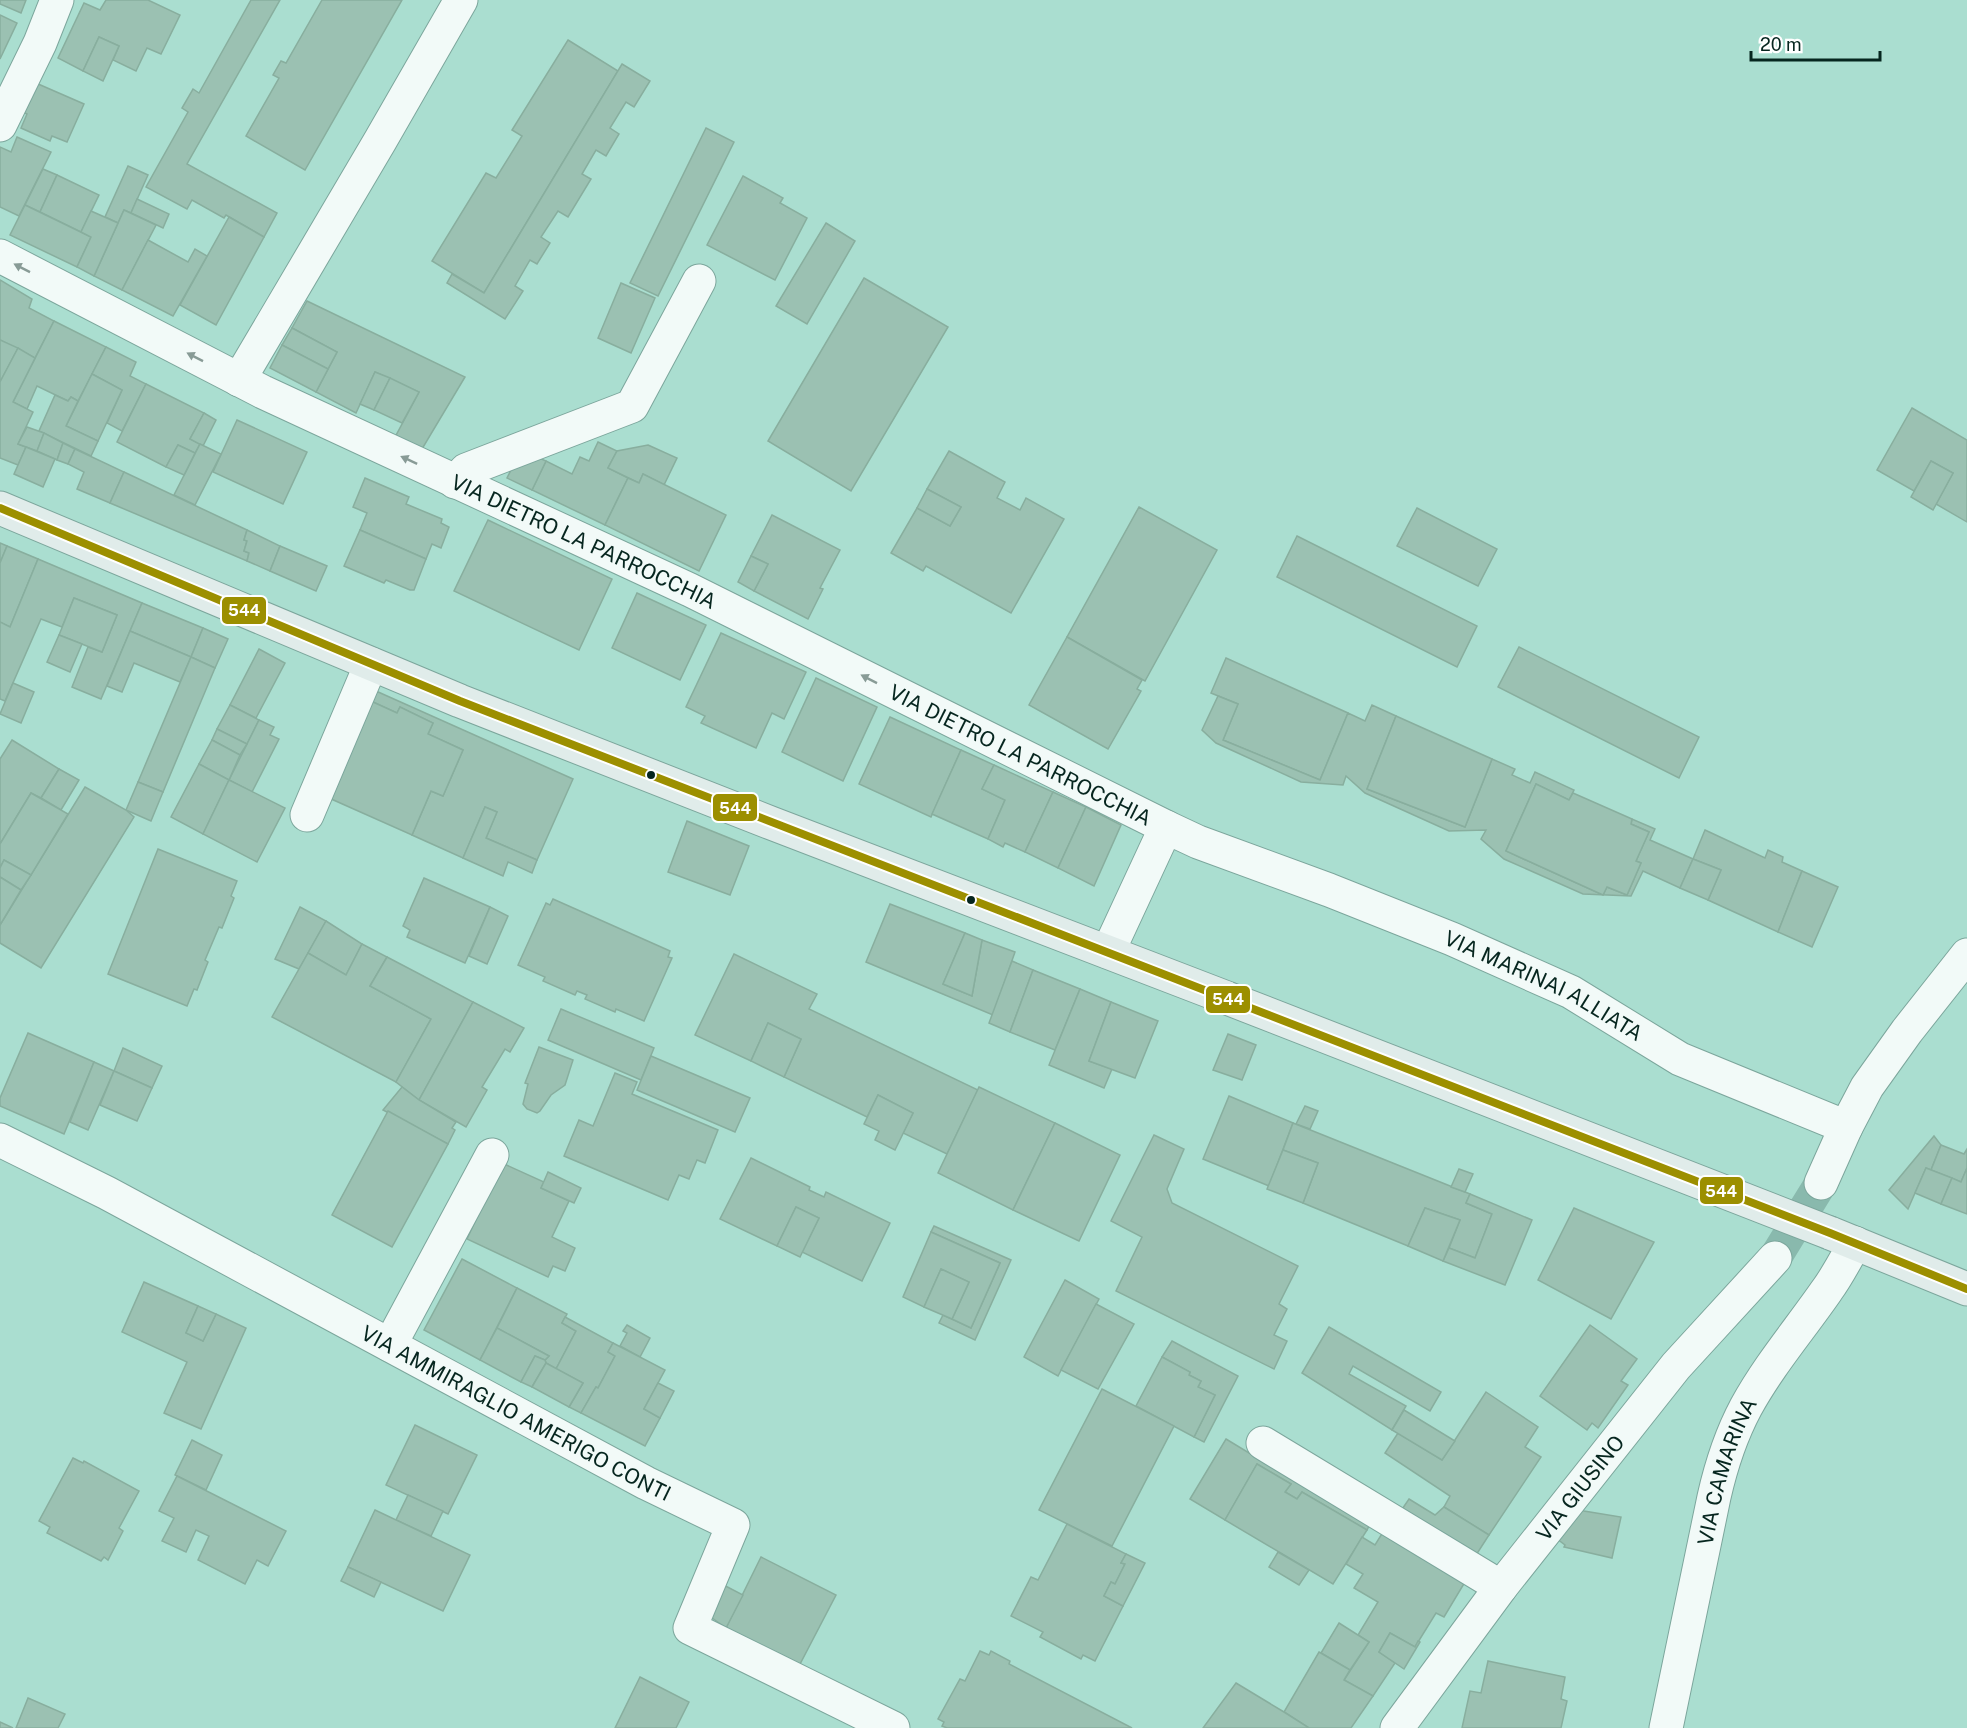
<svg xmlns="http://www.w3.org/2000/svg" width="1967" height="1728" font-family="'Public Sans',sans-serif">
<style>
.building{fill:#9bc1b2;stroke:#88ae9e;stroke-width:1.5}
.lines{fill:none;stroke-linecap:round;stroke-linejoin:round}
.street-tunnel{stroke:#89b9ad;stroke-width:33;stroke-dasharray:33 16;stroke-linecap:butt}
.street-casing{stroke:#7ca69c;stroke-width:35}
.secondary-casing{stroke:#7ca69c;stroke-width:35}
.street{stroke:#f2faf8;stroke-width:33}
.secondary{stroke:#e0ecea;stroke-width:33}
.secondary-bridge-casing{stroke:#7ca69c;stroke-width:35;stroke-linecap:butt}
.secondary-bridge{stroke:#e0ecea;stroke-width:33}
.bus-1-casing{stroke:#fff;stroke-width:12}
.bus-1{stroke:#9c8f00;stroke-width:8}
.oneway{fill:#889b96}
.bus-dot{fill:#06261f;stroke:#fff;stroke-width:2}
.labels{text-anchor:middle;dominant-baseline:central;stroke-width:6;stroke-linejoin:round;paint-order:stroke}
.street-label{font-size:21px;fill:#06261f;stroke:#fff}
.line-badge{stroke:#fff;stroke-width:2}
.badge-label{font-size:16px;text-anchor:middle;font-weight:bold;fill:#fff}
</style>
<rect width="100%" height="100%" fill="#aaded0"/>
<g class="building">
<polygon points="0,0 26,0 21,13 0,4"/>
<polygon points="106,0 148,0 180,15 161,54 147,48 136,71 113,60 119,46 99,37 83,71 58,58 84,3 100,10"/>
<polygon points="251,0 280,0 187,164 277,213 264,237 226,215 224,218 192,200 187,209 146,187 188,112 182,108 193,89 199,93"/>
<polygon points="322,0 402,0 305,170 246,136 279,78 273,75 281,61 286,63"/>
<polygon points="0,15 17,23 0,59"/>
<polygon points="99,37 119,46 103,81 83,71"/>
<polygon points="568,40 618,71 484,293 432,261 486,173 496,178 522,136 512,130"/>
<polygon points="622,64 650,81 634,107 626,102 610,128 619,134 606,156 596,150 582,174 591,179 568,217 558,211 541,237 550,243 537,264 530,260 515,286 523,291 505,319 447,283 452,274 484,293"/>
<polygon points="29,80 84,104 67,142 52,136 50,141 21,128 27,114 16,109"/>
<polygon points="706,128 734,142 658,296 630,283"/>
<polygon points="17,137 51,152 19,216 0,207 0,147 11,152"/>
<polygon points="128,166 148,175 131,213 124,210 118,223 105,217"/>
<polygon points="43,169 57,175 40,212 25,205"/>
<polygon points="57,175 99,195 81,232 40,212"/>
<polygon points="743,176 783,198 780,203 807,218 775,280 707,245"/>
<polygon points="137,199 169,214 163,228 131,213"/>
<polygon points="25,205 91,237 77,267 10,235"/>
<polygon points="124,210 156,225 122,290 94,276"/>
<polygon points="91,211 118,223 94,276 77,267 91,237 81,232"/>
<polygon points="229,217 264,237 216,325 180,305"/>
<polygon points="826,223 855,241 807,324 776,306"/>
<polygon points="148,240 188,262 195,249 207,256 173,316 122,290"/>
<polygon points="864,278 948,327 851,491 768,441"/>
<polygon points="0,280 32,299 29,308 54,321 35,358 0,340"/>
<polygon points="621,283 655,298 631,353 598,338"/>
<polygon points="307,301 465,377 419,454 393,441 419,392 375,372 356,413 316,392 337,352 292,328"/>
<polygon points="54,321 106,347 78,401 71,397 68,401 37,386 27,409 13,402"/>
<polygon points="292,328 337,352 328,369 282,345"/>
<polygon points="0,340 18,348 0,382"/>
<polygon points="282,345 328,369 316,392 270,368"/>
<polygon points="106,347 136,362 130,376 146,384 122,431 107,423 122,390 92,374"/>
<polygon points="18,348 35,358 13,402 33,412 18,444 26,447 18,465 0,458 0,382"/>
<polygon points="375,372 390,378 374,410 360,404"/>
<polygon points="92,374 122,390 98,441 66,426"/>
<polygon points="390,378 419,392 402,423 374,410"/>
<polygon points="146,384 204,413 190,439 200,444 195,453 178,445 166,467 117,442"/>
<polygon points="55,395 68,401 71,397 78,401 66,426 98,441 91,456 39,431"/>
<polygon points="1912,408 1967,440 1967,522 1936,504 1953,473 1931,461 1914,491 1877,470"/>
<polygon points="204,413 216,420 203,446 190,439"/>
<polygon points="237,420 307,452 283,504 213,472"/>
<polygon points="27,427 44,433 37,451 18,444"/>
<polygon points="44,433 63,443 57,460 37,451"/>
<polygon points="598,442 617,451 608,468 628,478 605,525 532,490 546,461 572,474 580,457 589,461"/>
<polygon points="63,443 75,449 68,464 57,460"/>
<polygon points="200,444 221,454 195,505 174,495"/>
<polygon points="178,445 195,453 184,475 166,467"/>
<polygon points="648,445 677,458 664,485 643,474 639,483 608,468 617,451"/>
<polygon points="26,447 55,459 43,487 14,474"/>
<polygon points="75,449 124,472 110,503 77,489 84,472 68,464"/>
<polygon points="949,451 1005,482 997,498 1020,510 1026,498 1064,519 1011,613 926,566 923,571 891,553 917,508 950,526 961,507 927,489"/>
<polygon points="535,456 546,461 532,490 507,478 515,462"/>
<polygon points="1931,461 1953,473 1933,510 1911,497"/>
<polygon points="124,472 247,530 244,540 247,541 244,551 249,553 247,561 110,503"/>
<polygon points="643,474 726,515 699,571 605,525 628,478 639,483"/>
<polygon points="365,478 409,497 406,504 442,519 441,523 449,527 441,548 432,544 426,559 360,530 367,513 353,507"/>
<polygon points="927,489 961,507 950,526 917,508"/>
<polygon points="1139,507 1217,550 1145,681 1067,637"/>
<polygon points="1417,508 1497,549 1478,586 1397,546"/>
<polygon points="772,515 840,550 820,588 823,589 808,619 754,591 768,564 751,556"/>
<polygon points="488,520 612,579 579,650 454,591"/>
<polygon points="247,530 280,546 270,571 247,561 249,553 244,551 247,541 244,540"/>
<polygon points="360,530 426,559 414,590 410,590 386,580 384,583 344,566"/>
<polygon points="1297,536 1477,626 1457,667 1277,577"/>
<polygon points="0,543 7,546 0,563"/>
<polygon points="7,546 38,559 10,627 0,622 0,563"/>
<polygon points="280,546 327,566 316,591 270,571"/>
<polygon points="751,556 768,564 754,591 738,582"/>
<polygon points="38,559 142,603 101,699 72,687 88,647 102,652 117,615 74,598 62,627 41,619 5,701 0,699 0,622 10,627"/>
<polygon points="637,593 706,625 680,680 612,648"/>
<polygon points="74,598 117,615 102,652 59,635"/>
<polygon points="142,603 203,628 191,657 130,631"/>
<polygon points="203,628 228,639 215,668 191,657"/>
<polygon points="130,631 191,657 180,682 134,663 122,692 107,686"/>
<polygon points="721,633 806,672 784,719 772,713 756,748 701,723 705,716 686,707"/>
<polygon points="59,635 82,644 70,672 47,662"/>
<polygon points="1067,637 1142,680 1137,689 1141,691 1108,749 1029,705"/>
<polygon points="1519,647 1699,737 1679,778 1498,687"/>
<polygon points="259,649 285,663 256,718 230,705"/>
<polygon points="191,657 215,668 163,792 138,782"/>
<polygon points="1226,658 1348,713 1320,780 1223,740 1238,704 1211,693"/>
<polygon points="816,678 877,707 843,781 782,752"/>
<polygon points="13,683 34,692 21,723 0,714"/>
<polygon points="367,687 573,779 537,860 486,838 497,812 485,807 463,858 412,835 431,791 443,796 463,750 428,734 433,723 400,707 397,713 362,697"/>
<polygon points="1218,696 1238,704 1223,740 1320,780 1348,713 1365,721 1372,705 1396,716 1367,789 1465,827 1492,759 1515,769 1512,775 1530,783 1535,772 1574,790 1569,800 1536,784 1506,851 1603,895 1607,887 1627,895 1641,863 1636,861 1649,832 1631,824 1632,819 1655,829 1650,840 1693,859 1680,888 1643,871 1631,896 1583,894 1504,859 1481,839 1486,830 1449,831 1365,793 1346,776 1343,785 1301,782 1216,743 1202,730"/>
<polygon points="362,697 397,713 400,707 433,723 428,734 463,750 443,796 431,791 412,835 320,794"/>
<polygon points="230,705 259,720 247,744 217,729"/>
<polygon points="1396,716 1492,759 1465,827 1367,789"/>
<polygon points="890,717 961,750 931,817 859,784"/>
<polygon points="259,720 274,727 270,735 279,739 252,792 229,780"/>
<polygon points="217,729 247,744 240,755 212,740"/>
<polygon points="12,740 59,769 41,798 31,793 0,844 0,759"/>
<polygon points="212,740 240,755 229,780 199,764"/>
<polygon points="961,750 994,765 982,789 1005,800 988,839 932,814"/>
<polygon points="199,764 229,780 203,834 171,817"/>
<polygon points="994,765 1053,792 1025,852 1005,843 1003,847 988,839 1005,800 982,789"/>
<polygon points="59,769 79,780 61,810 41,798"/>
<polygon points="229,780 285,808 257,862 203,834"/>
<polygon points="138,782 163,792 151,821 126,810"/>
<polygon points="1536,784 1569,800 1573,793 1632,819 1631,824 1649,832 1636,861 1641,863 1627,895 1607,887 1603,895 1506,851"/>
<polygon points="85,787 126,810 134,817 41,968 0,943 0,925"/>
<polygon points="1053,792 1086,807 1058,868 1025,852"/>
<polygon points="31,793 68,814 31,875 4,860 0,868 0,844"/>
<polygon points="485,807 497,812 486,838 537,860 532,873 508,862 503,876 463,858"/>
<polygon points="1086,807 1121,825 1094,886 1058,868"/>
<polygon points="687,821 749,846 730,895 668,872"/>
<polygon points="1705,830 1765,858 1768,850 1783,857 1782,862 1802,871 1778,932 1708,900 1721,870 1693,859"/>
<polygon points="158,849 237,881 231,896 234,898 222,928 219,927 205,960 208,962 197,990 194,989 187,1006 108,974"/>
<polygon points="1693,859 1721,870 1708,900 1680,888"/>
<polygon points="4,860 31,875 21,890 0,877 0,868"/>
<polygon points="1802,871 1838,887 1812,947 1778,932"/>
<polygon points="0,877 21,890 0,925"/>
<polygon points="424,878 490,907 465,963 407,937 410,930 403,926"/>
<polygon points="553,899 670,951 668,957 672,958 644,1021 616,1009 615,1012 585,999 587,995 577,991 575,995 543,981 545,977 518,965 546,903 550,905"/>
<polygon points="890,904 965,933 943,984 972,996 982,940 1015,952 993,1015 866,962"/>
<polygon points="300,907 326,921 299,969 275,959"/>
<polygon points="490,907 508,916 487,964 469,956"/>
<polygon points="326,921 362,944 346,975 308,953"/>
<polygon points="965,933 982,940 972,996 943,984"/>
<polygon points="362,944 387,957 370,986 431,1019 396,1082 272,1017 308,953 346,975"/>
<polygon points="734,954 817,994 809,1009 978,1090 947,1154 903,1133 913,1113 878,1095 867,1117 784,1077 801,1039 768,1023 751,1061 695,1035"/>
<polygon points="387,957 473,1002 419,1100 396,1082 431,1019 370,986"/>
<polygon points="1012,961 1033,970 1010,1032 989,1023"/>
<polygon points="1033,970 1080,989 1055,1050 1010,1032"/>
<polygon points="1080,989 1111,1002 1089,1061 1112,1069 1104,1088 1049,1065"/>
<polygon points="473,1002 524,1028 510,1052 505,1049 482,1087 487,1090 466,1127 419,1100"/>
<polygon points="1111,1002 1158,1021 1135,1078 1089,1061"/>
<polygon points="561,1009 654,1048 641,1080 548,1040"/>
<polygon points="768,1023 801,1039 784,1077 751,1061"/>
<polygon points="28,1033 94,1062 64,1134 0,1106 0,1098"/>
<polygon points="1228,1034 1256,1045 1242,1080 1213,1070"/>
<polygon points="539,1047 573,1060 565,1085 551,1095 540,1111 537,1113 527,1109 523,1104 528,1084 525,1083"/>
<polygon points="123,1048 162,1066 152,1088 114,1071"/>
<polygon points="651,1056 750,1098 735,1132 637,1090"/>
<polygon points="94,1062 114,1071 88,1130 70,1122"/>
<polygon points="114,1071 152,1088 137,1121 100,1105"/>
<polygon points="615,1073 637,1082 632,1094 718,1130 705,1163 697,1160 689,1179 679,1175 668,1200 564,1156 579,1120 593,1126"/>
<polygon points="402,1087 419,1100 456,1122 452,1128 455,1130 448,1144 383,1110"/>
<polygon points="979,1087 1055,1123 1013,1210 938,1173"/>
<polygon points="878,1095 913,1113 895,1150 875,1140 879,1131 864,1124"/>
<polygon points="1229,1096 1293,1123 1269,1186 1203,1159"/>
<polygon points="1305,1106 1318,1111 1310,1129 1296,1124"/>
<polygon points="388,1111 448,1144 392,1247 332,1215"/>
<polygon points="1055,1123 1120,1155 1079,1241 1013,1210"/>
<polygon points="1293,1123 1470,1194 1466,1203 1492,1214 1475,1258 1449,1248 1460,1220 1425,1208 1408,1246 1303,1203 1318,1163 1283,1150"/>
<polygon points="1154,1135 1184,1149 1167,1189 1172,1203 1298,1266 1279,1304 1287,1309 1274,1335 1287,1341 1274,1369 1116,1291 1142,1237 1111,1221"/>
<polygon points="1934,1136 1941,1145 1931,1170 1926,1168 1908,1209 1889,1190"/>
<polygon points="1941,1145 1964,1154 1967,1149 1967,1168 1961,1182 1931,1170"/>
<polygon points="1283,1150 1318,1163 1303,1203 1267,1189"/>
<polygon points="751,1158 810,1187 809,1190 824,1197 826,1192 890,1223 862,1281 802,1252 819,1218 796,1207 777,1246 720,1219"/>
<polygon points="502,1163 544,1182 541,1188 569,1201 552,1237 575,1248 565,1271 553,1266 548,1277 467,1239"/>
<polygon points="1926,1168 1952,1178 1941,1204 1915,1193"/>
<polygon points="1967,1168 1967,1214 1941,1204 1952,1178 1961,1182"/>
<polygon points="1459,1169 1473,1174 1465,1192 1451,1187"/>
<polygon points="548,1172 581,1188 574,1203 541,1188"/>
<polygon points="1470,1194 1532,1220 1505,1285 1443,1261 1449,1248 1475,1258 1492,1214 1466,1203"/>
<polygon points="796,1207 819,1218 800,1257 777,1246"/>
<polygon points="1425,1208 1460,1220 1443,1261 1408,1246"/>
<polygon points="1574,1208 1654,1242 1611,1319 1538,1280"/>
<polygon points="934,1226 1011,1260 975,1340 939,1323 943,1315 971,1328 1000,1263 931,1232"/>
<polygon points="931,1232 1000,1263 971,1328 952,1319 969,1282 941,1269 924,1307 903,1297"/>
<polygon points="462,1259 517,1288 480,1360 424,1330"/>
<polygon points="941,1269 969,1282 952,1319 924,1307"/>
<polygon points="1065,1280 1099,1299 1058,1376 1024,1357"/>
<polygon points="144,1282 198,1306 186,1333 203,1341 216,1314 246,1328 201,1429 164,1413 187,1362 122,1332"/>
<polygon points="517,1288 567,1314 562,1323 576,1331 556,1369 546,1363 545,1360 549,1356 497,1328"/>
<polygon points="1096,1304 1134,1324 1098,1389 1061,1370"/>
<polygon points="198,1306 216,1314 203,1341 186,1333"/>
<polygon points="565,1317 613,1343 608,1352 615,1356 598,1388 596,1387 581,1413 569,1407 583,1383 556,1369 576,1331 562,1323"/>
<polygon points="627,1325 650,1338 640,1357 620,1346 627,1333 623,1331"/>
<polygon points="1590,1325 1637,1359 1621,1381 1628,1385 1598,1428 1592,1423 1587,1430 1540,1396"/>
<polygon points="1329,1327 1441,1392 1430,1411 1353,1366 1349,1374 1406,1406 1392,1430 1302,1373"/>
<polygon points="497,1328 549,1356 545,1360 535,1356 521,1382 480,1360"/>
<polygon points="1172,1341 1238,1376 1204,1442 1194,1437 1215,1395 1198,1387 1201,1381 1189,1375 1190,1372 1162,1357"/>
<polygon points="613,1343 665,1370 644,1409 660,1418 645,1446 581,1413 596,1387 598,1388 615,1356 608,1352"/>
<polygon points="535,1356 545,1360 546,1363 532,1387 521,1382"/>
<polygon points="1162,1357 1190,1372 1189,1375 1201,1381 1198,1387 1215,1395 1194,1437 1136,1406"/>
<polygon points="546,1363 583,1383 569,1407 532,1387"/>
<polygon points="658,1383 674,1391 660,1418 644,1409"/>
<polygon points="1102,1389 1174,1426 1112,1546 1039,1510"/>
<polygon points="1486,1392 1538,1427 1525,1447 1541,1457 1489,1535 1444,1507 1450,1496 1385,1453 1398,1433 1442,1460"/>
<polygon points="1404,1410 1455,1441 1442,1460 1392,1430"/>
<polygon points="415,1425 477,1455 448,1514 386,1485"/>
<polygon points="1226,1439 1369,1526 1367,1530 1302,1492 1297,1499 1285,1492 1291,1484 1257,1464 1225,1520 1190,1499"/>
<polygon points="192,1440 222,1455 206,1490 175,1475"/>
<polygon points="73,1458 83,1463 84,1461 139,1491 119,1528 123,1531 108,1560 104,1557 101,1561 47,1533 50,1527 39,1521"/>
<polygon points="1257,1464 1291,1484 1285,1492 1297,1499 1302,1492 1367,1530 1333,1584 1225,1520"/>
<polygon points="177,1476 286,1531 268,1566 257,1560 245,1584 198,1560 209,1536 196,1530 186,1552 162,1541 174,1518 159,1511"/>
<polygon points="408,1495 443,1511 431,1536 396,1520"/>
<polygon points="1409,1499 1435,1515 1444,1507 1489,1535 1469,1566 1396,1518"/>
<polygon points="1575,1503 1584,1511 1621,1517 1612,1558 1564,1547 1565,1545 1549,1533"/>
<polygon points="375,1510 470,1555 443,1611 348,1567"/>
<polygon points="1067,1524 1126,1554 1121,1563 1125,1564 1115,1584 1111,1582 1104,1596 1123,1606 1095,1661 1083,1655 1081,1659 1040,1637 1043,1632 1011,1616 1031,1577 1038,1580"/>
<polygon points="1383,1532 1465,1582 1444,1617 1436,1613 1415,1647 1390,1633 1379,1652 1395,1663 1373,1696 1344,1680 1369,1642 1358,1635 1378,1602 1354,1588 1363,1574 1346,1564 1362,1537 1375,1545"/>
<polygon points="1278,1552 1309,1570 1299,1585 1269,1567"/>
<polygon points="1126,1554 1145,1563 1123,1606 1104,1596 1111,1582 1115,1584 1125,1564 1121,1563"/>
<polygon points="761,1557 836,1595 799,1666 726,1628"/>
<polygon points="348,1567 381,1582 374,1597 341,1581"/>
<polygon points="714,1580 743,1595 726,1628 708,1615"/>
<polygon points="1339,1623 1369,1642 1350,1670 1321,1653"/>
<polygon points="1390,1633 1415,1647 1418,1641 1420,1642 1404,1669 1379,1652"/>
<polygon points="980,1651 989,1655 991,1651 1010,1661 1009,1664 1132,1728 947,1728 942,1726 944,1722 938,1719 960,1679 965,1681"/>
<polygon points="1319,1652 1350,1670 1344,1680 1373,1696 1351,1728 1309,1728 1284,1712"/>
<polygon points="1488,1661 1565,1677 1561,1699 1567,1701 1561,1728 1462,1728 1470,1691 1481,1693"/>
<polygon points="640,1677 689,1702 676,1728 615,1728"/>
<polygon points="1236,1683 1284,1712 1309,1728 1203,1728"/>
<polygon points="28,1698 65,1714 58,1728 16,1728"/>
<polygon points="0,1722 13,1728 0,1728"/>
</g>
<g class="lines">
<polyline class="street-tunnel" points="1775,1258 1821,1183"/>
<g class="street-casing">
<g id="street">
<polyline points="0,125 40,43 57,0"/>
<path id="s1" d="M0,256L263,392L690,590L1166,827"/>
<polyline points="239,380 380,141 461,0"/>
<polyline points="455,482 466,470 632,406 699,281"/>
<polyline points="307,815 371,664"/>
<path id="s2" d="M1108,952L1166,827L1198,842L1329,890L1452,939L1571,992L1680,1059L1846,1127L1867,1087L1907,1031L1967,955"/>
<path id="s3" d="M0,1140L107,1193L646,1483L733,1525L690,1628L893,1728"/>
<polyline points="1821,1183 1846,1127"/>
<polyline points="390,1345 492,1155"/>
<polyline points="1263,1443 1501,1587"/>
<path id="s4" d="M1397,1728L1501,1587L1676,1366L1775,1258"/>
<path id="s5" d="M1666,1728L1714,1497C1721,1466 1731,1435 1746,1407C1769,1365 1800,1329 1827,1290C1838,1275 1846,1259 1855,1243"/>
</g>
</g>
<g class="secondary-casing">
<g id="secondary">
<polyline points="0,508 460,701 771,823 1227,998"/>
<polyline points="1830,1233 1967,1289"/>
</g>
</g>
<use href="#street" class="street"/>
<use href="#secondary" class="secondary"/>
<g class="secondary-bridge-casing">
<polyline id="secondary-bridge" points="1227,998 1830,1233"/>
</g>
<use href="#secondary-bridge" class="secondary-bridge"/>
<g class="bus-1-casing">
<polyline id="bus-1" points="0,508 460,701 1830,1233 1967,1289"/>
</g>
<use href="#bus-1" class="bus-1"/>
</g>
<defs><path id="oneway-solid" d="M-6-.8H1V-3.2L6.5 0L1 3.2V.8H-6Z" transform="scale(1.5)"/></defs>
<g class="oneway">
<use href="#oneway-solid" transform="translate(22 268) rotate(-153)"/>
<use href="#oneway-solid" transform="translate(195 357) rotate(-153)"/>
<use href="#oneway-solid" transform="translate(409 460) rotate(-155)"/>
<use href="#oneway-solid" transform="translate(869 679) rotate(-153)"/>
</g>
<g class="bus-dot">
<circle cx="651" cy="775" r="5"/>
<circle cx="971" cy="900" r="5"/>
</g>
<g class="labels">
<g class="street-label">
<text stroke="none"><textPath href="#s1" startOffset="650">VIA DIETRO LA PARROCCHIA</textPath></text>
<text stroke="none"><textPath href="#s1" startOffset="1136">VIA DIETRO LA PARROCCHIA</textPath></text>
<text stroke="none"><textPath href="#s2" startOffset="548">VIA MARINAI ALLIATA</textPath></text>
<text stroke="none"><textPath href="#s3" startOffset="584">VIA AMMIRAGLIO AMERIGO CONTI</textPath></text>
<text stroke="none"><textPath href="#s5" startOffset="264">VIA CAMARINA</textPath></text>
<text stroke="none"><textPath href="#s4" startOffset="302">VIA GIUSINO</textPath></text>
</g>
</g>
<g class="line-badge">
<rect x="221" y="596" width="46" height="29" rx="6" fill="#9c8f00"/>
<rect x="712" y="793" width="46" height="29" rx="6" fill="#9c8f00"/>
<rect x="1205" y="985" width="46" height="29" rx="6" fill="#9c8f00"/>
<rect x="1699" y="1176" width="45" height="29" rx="6" fill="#9c8f00"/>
</g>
<g class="badge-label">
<text x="244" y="616">544</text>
<text x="735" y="814">544</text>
<text x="1228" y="1005">544</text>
<text x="1721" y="1197">544</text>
</g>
<path d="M1751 51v9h129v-9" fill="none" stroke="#06261f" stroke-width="3"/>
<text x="1760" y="51" font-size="18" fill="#06261f" stroke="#ffffff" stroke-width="4.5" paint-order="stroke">20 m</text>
</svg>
